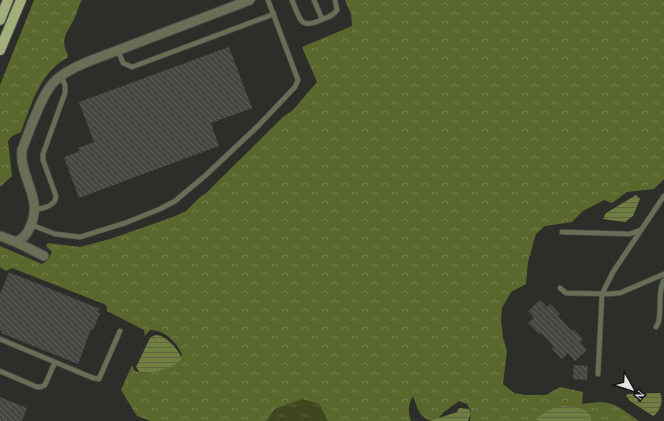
<svg xmlns="http://www.w3.org/2000/svg" width="664" height="421" font-family="Georgia,serif">
<style>
.grass{fill:url(#grass-tufts)}
.forest{fill:url(#forest-crowns)}
.water{fill:url(#water-rules)}
.building{fill:url(#building-back-hatch)}
.lines{fill:none;stroke-linecap:round;stroke-linejoin:round}
.service-casing{stroke:#4a4b46;stroke-width:6}
.minor-casing{stroke:#4a4b46;stroke-width:11}
.primary-casing{stroke:#4a4b46;stroke-width:12}
.service{stroke:#686f56;stroke-width:4.5}
.minor{stroke:#686f56;stroke-width:9}
.primary{stroke:#a2af7b;stroke-width:10}
</style>
<defs>
<pattern id="grass-tufts" width="24" height="20" patternUnits="userSpaceOnUse"><rect width="24" height="20" fill="#3e471e"/><path d="M3 7l-1-3M5 7V3M7 7l1-3M15 17l-1-3M17 17v-4M19 17l1-3" fill="none" stroke="#5a613e"/></pattern>
<pattern id="forest-crowns" width="20" height="18" patternUnits="userSpaceOnUse"><rect width="20" height="18" fill="#5b682d"/><path d="M2 6a3 3 0 1 1 6 0M12 15a3 3 0 1 1 6 0" fill="none" stroke="#727d4b"/></pattern>
<pattern id="water-rules" width="6" height="5" patternUnits="userSpaceOnUse"><rect width="6" height="5" fill="#707e42"/><path d="M0 2.5h6" fill="none" stroke="#5e6742"/></pattern>
<pattern id="building-back-hatch" width="6" height="6" patternUnits="userSpaceOnUse"><rect width="6" height="6" fill="#454740"/><path d="M-1 5l2 2M0 0l6 6M5-1l2 2" fill="none" stroke="#60615b"/></pattern>
</defs>
<rect width="100%" height="100%" fill="#2d2e29"/>
<polygon class="grass" points="302,399 319,404 328,421 266,421 275,409"/>
<g class="forest">
<path d="M34,0H82C78,6 78,11 75,17C68,33 59,37 68,55L67,58C40,72 31,105 21,132L12,136L8,141L12,176L0,187V85Z"/>
<path d="M345,0H664V179L654,189L627,192L612,203L604,200L583,211L572,222L545,226L536,234L528,262L526,284L511,292L502,308L501,319L503,338L507,351L503,384L514,393L525,395H546L560,387L583,392L582,404C613,399 614,404 639,421H592V419H535L539,421H470L471,411L467,404L459,401L444,412L436,421C420,421 418,409 413,396C408,404 408,413 411,421H328L319,404L302,399L275,409L266,421H151L137,416L121,390L132,365L134,370C136,371 140,373 143,373C152,372 179,363 182,355C177,342 165,330 150,330L145,336L144,330L107,311V306L104,304L12,268L6,271L0,267V246L42,264L48,260L52,252L46,246L48,243L80,247L110,239L173,217L186,211L200,197L205,194L283,117L293,110L317,82L302,47L352,26L351,14Z"/>
</g>
<g class="water">
<polygon points="636,195 640,199 633,216 625,222 603,219 606,213"/>
<path d="M155,335C166,335 178,349 182,359C171,370 155,372 140,373L136,367L150,338Z"/>
<path d="M660,393C664,400 660,412 653,416L630,401L626,396L628,394Z"/>
<path d="M562,406C575,407 589,406 592,421H539L535,419L547,411Z"/>
<polygon points="459,408 469,409 471,413 468,421 430,421 457,412"/>
</g>
<g class="building">
<polygon points="229,47 252,108 211,123 219,146 79,198 64,157 80,151 78,148 94,142 79,102"/>
<polygon points="9,272 100,309 98,312 100,313 93,330 91,329 78,364 1,333 2,331 0,330 0,294"/>
<polygon points="540,300 547,307 550,304 560,314 558,316 565,324 572,331 574,329 583,339 580,342 587,350 575,361 568,353 562,359 552,349 554,347 541,333 539,334 528,323 534,318 528,311"/>
<polygon points="574,365 588,366 587,380 573,379"/>
<polygon points="0,397 27,408 22,421 0,421"/>
</g>
<g class="lines">
<g class="service-casing">
<g id="service">
<path d="M292,0C300,18 299,30 321,20C328,17 333,16 337,10L335,0"/>
<polyline points="314,0 322,19"/>
<polyline points="118,50 123,63 132,67 274,14"/>
<path d="M35,210C43,208 56,206 56,196L43,160V154L65,93V85L61,76"/>
<polyline points="32,225 55,234 80,237 125,223 160,209 175,201 206,175 258,126 295,87 298,80 268,0"/>
<polyline points="562,232 630,234 640,230"/>
<polyline points="560,288 566,293 608,294 620,293 664,274"/>
<path d="M656,327C664,316 656,294 664,280"/>
<polyline points="0,339 93,378 99,379 120,331"/>
<polyline points="0,371 37,387 41,387 45,385 55,362"/>
<polyline points="598,374 602,294 613,272 664,196"/>
</g>
</g>
<g class="minor-casing">
<g id="minor">
<path d="M0,236L16,242C23,238 27,235 30,227C44,198 19,178 22,150C29,132 41,96 53,83C62,73 75,67 87,62L250,0"/>
<polyline points="16,242 44,256"/>
</g>
</g>
<g class="primary-casing">
<g id="primary">
<polyline points="0,20 8,0"/>
<polyline points="0,50 21,0"/>
</g>
</g>
<use href="#service" class="service"/>
<use href="#minor" class="minor"/>
<use href="#primary" class="primary"/>
</g>
<g transform="translate(632 389) rotate(129)" stroke="#151614" stroke-width="3" paint-order="stroke">
<path d="M0-3L7 15L0 10L-7 15Z" fill="#e3e4e0"/>
<text y="-6" font-size="11" font-weight="bold" text-anchor="middle" fill="#e3e4e0">N</text>
</g>
</svg>
